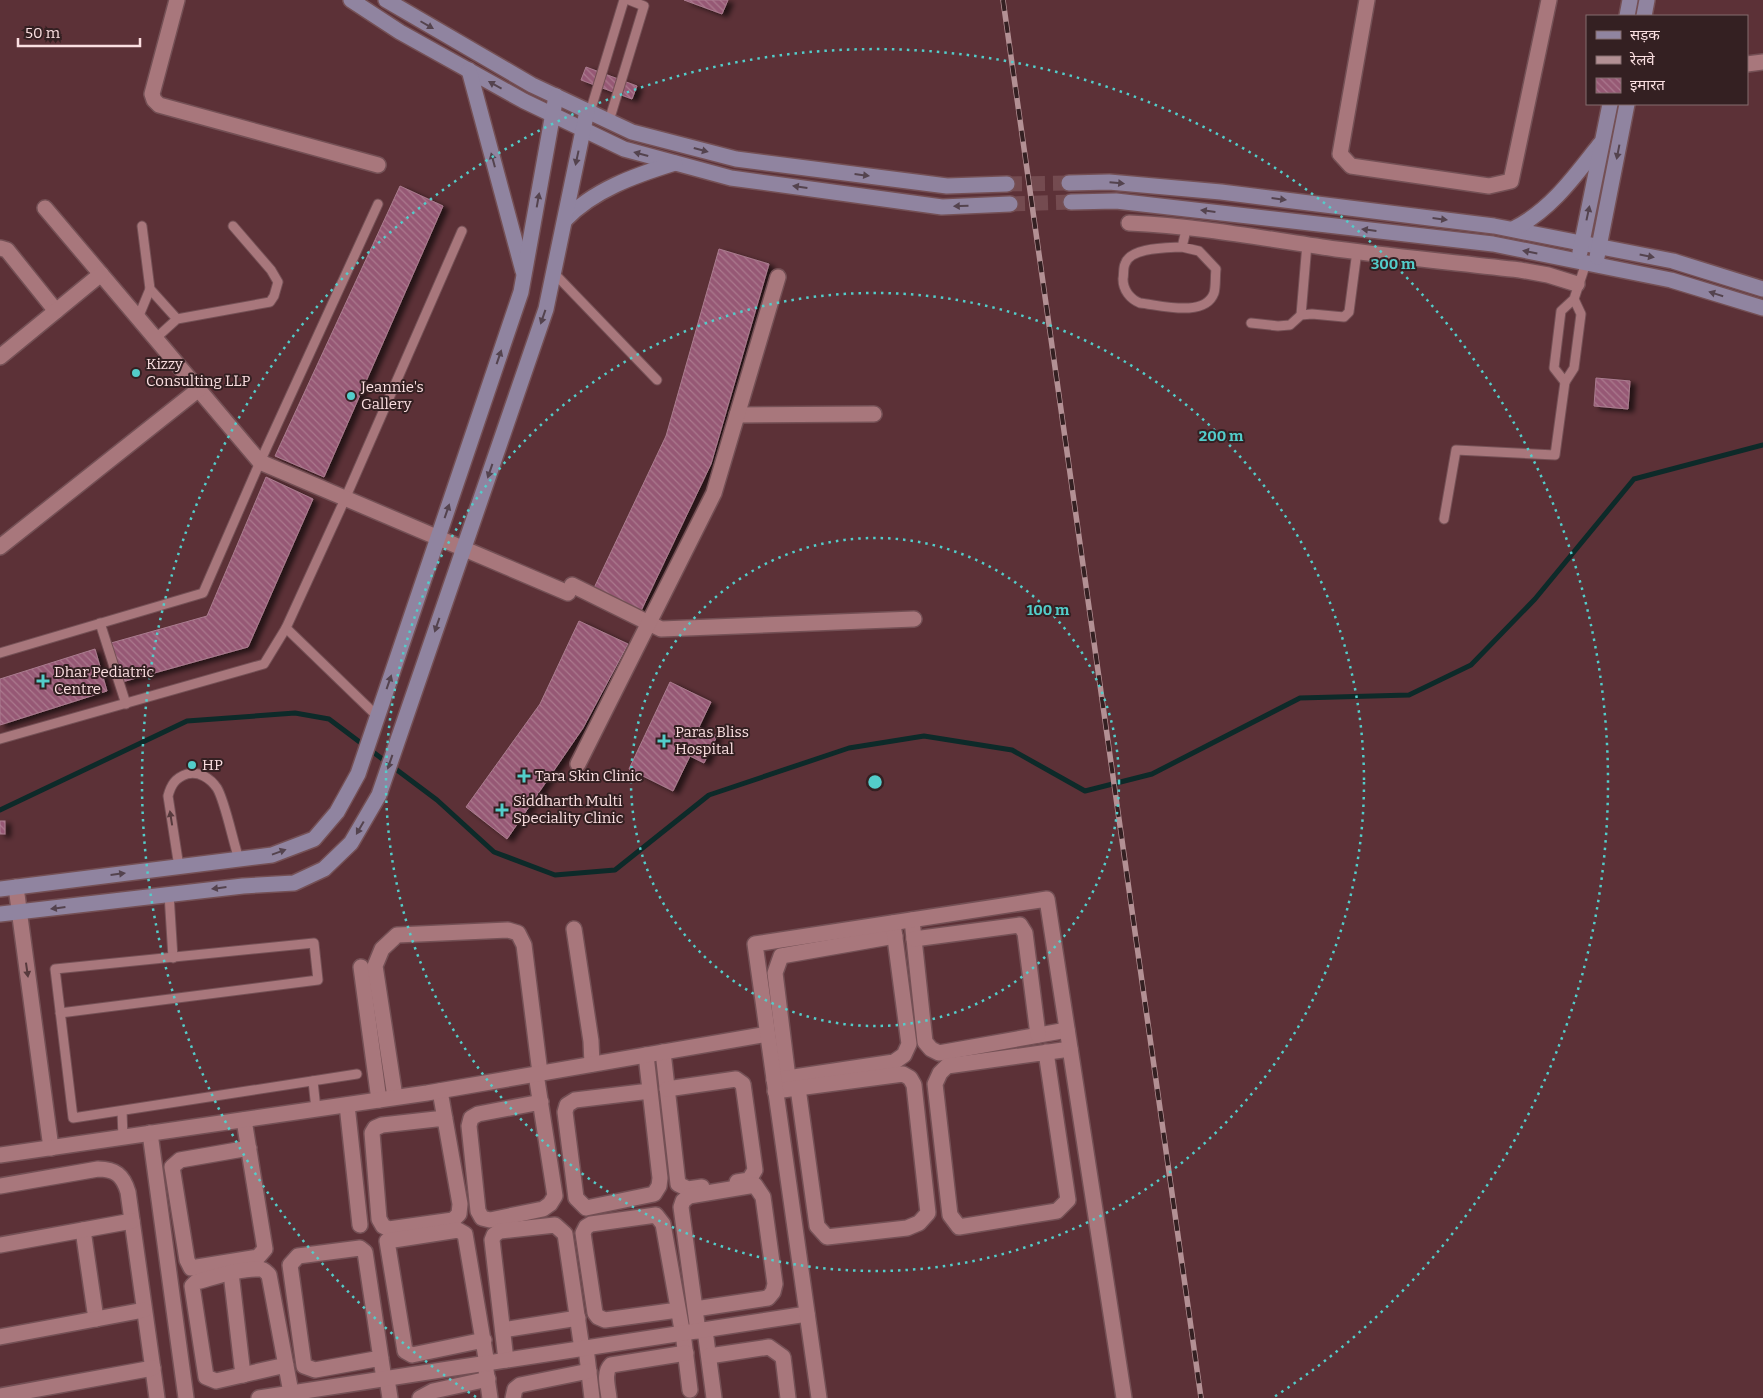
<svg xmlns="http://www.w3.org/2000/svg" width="1763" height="1398" font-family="Bitter,'Noto Sans Devanagari',serif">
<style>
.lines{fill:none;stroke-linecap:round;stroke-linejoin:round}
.stream{stroke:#0d2a29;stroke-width:5}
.building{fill:url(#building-back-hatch);stroke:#aa7c8f;filter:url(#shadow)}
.secondary-tunnel{stroke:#744b50;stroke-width:15;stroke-dasharray:15 8;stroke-linecap:butt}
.lane-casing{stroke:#745055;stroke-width:11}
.street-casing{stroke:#745055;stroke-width:18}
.secondary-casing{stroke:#745055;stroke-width:18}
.lane{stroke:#a8777c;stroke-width:9}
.street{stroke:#a8777c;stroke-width:15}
.secondary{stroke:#9084a0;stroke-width:15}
.rail-casing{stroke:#b39094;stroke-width:5.5}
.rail{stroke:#342022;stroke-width:4;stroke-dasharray:11;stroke-linecap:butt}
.oneway{fill:#54434e}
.oneway2{fill:#573a3d}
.ring{fill:none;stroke:#53cdca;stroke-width:2.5;stroke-dasharray:2.5 5}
.poi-dot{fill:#53cdca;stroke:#342022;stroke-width:2}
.labels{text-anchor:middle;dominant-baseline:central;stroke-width:4;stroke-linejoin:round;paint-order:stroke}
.poi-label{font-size:15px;fill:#fbdfe1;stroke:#342022;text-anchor:start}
.centre{fill:#53cdca;stroke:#342022;stroke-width:2.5}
.ring-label{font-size:15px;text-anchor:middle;font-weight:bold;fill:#53cdca;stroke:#342022;stroke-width:4;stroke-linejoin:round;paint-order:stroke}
</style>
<defs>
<pattern id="building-back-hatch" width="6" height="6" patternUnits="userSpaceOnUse" patternTransform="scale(1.25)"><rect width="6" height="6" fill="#965974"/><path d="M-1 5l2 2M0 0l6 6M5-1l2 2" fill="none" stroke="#ab788e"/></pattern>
<filter id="shadow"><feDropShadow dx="5.5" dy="3" stdDeviation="2.5" flood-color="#0009"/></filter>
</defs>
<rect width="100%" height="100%" fill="#5c3137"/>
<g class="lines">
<polyline class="stream" points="0,810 187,721 295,713 329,719 437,800 494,852 555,875 615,870 709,795 849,748 924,736 1012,750 1085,791 1152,774 1300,698 1409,695 1471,665 1535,599 1634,479 1763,445"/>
</g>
<g class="building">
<polygon points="684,0 728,0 722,14"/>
<polygon points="586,67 637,86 632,99 581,80"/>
<polygon points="400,186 443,206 324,477 275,456"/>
<polygon points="719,249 769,264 711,464 640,613 594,588 666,436"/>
<polygon points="1596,378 1630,381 1628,409 1594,406"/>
<polygon points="266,477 313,499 248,647 122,682 111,643 207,616"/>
<polygon points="579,621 628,644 583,728 507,839 466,807 540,704"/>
<polygon points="95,649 107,691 0,725 0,679"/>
<polygon points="670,682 711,702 699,727 717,736 704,763 690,756 673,791 629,769"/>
<rect x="0" y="821" width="5" height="13"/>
</g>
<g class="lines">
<g class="secondary-tunnel">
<polyline points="1007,184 1069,183"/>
<polyline points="1010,204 1071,202"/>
</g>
<g class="lane-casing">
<g id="lane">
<polyline points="590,112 624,0"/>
<polyline points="609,121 644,6 629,0"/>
<polyline points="142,226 150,289 177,319"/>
<path d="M1182,247C1168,248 1130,247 1125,264C1123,268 1124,274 1123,279C1123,290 1130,299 1140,303C1160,305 1205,318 1214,293C1216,286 1215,276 1216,269L1199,251L1182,247L1187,226"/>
<polyline points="553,272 657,380"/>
<polyline points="1574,299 1561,311 1554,368 1565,382 1574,368 1581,314 1574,299 1586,263"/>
<polyline points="1301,315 1307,244"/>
<polyline points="138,318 150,289"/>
<polyline points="1251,323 1278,326 1290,325 1301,315 1312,314 1344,317 1349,312 1357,251"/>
<polyline points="156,338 177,319 270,302 274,296 278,282 271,270 233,226"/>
<polyline points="1444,519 1456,450 1555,455 1565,382"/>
<polyline points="100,623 126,704"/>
<polyline points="286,628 377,716"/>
<polyline points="0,653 203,593 260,462 378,204"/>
<polyline points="0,739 264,664 286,628 345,499 462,231"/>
<path d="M179,867L168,796C171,785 175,778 187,774C199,771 210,778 217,788C225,801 233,842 239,859"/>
<polyline points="169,894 173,958"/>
<polyline points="60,1013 318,980 314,943 55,969 73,1118 357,1074"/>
<polyline points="313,1081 316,1109"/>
<polyline points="122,1111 123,1138"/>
</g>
</g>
<g class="street-casing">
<g id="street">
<polyline points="177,0 152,94 154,100 159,105 378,165"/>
<polyline points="1367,0 1340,154 1351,166 1489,186 1511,181 1549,0"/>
<polyline points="1747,64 1763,62"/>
<polyline points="45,208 260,462 568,593"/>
<path d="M1129,223C1199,226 1267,239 1336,249C1397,257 1459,263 1520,270L1548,275L1577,284"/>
<polyline points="0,248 7,250 56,311"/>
<polyline points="0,357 101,274"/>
<polyline points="737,415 874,414"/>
<polyline points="0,547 199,389"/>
<polyline points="572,585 661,629 914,619"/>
<polyline points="578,764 714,493 778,277"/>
<polyline points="16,887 51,1148"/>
<polyline points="912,920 925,1042 931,1049 939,1053 1067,1030"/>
<polyline points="574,929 591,1041 592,1064"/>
<polyline points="914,939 1020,925 1025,933 1038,1035"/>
<polyline points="361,967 379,1100"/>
<polyline points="663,1052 678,1184 688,1189 702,1187"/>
<polyline points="1046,1052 1068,1200 1057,1211 959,1227 950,1215 935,1084 940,1073 947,1066 1070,1049"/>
<polyline points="646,1055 660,1178 659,1186 654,1194 586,1208 576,1198 565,1112 567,1105 575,1100 650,1091"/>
<polyline points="536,1074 555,1196 550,1204 543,1209 490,1220 482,1218 478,1211 469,1126 471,1118 478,1114 541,1102"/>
<polyline points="788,1078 775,973 781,956 895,936"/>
<polyline points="774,1080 894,1062 904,1055 909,1044 893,923"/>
<polyline points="667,1089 736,1079 743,1084 755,1170 749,1180 737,1182"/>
<polyline points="440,1091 460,1204 459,1214 453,1220 389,1229 383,1226 379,1219 372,1133 375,1128 382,1125 445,1118"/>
<polyline points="775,1091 903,1074 910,1078 914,1085 928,1213 919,1223 907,1228 827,1237 817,1226 798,1088"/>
<polyline points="395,1097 375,966 382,949 397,935 508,930 518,933 524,945 540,1073"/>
<polyline points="347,1105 360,1225"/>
<polyline points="244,1120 265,1249 258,1257 191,1268 187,1260 172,1167 180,1160 249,1148"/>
<polyline points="150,1133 186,1398"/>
<polyline points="0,1155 427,1093 767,1034"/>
<path d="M0,1186L98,1169C115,1169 123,1175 128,1192L157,1398"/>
<polyline points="83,1230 96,1319"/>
<polyline points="0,1245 132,1221"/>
<polyline points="231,1273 243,1375"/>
<polyline points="695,1309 768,1298 773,1292 775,1284 763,1197 755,1185 689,1196 683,1201 681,1207 698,1331"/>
<polyline points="678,1310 605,1320 598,1317 595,1313 583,1233 586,1227 591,1224 656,1215 663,1224 684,1341 690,1390"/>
<polyline points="503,1330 578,1318"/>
<polyline points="705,1330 714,1398"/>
<polyline points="0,1337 144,1310"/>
<polyline points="484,1340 412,1355 405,1351 387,1241 458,1230 465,1234 487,1364"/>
<polyline points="586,1348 592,1398"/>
<polyline points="709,1356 769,1347 783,1357 788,1398"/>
<polyline points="381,1358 315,1370 304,1366 290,1265 298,1256 360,1248 365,1252 384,1379"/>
<polyline points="506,1360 492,1240 494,1235 500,1231 555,1225 565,1234 582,1349"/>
<path d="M286,1365L216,1381L206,1377L192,1286L196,1282C215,1277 240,1268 260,1269C264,1269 266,1272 269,1275L292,1398"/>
<polyline points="486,1370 490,1398"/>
<polyline points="387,1379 390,1398"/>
<polyline points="0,1396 153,1368"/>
<polyline points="259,1398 807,1314"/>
<polyline points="420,1398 433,1391 488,1379"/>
<polyline points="513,1398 515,1389 520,1385 589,1371"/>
<path d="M609,1398C608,1387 603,1373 611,1365L686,1353"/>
<polyline points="819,1398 755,944 1047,899 1124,1398"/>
</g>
</g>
<g class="secondary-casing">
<g id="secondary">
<polyline points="351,0 400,32 524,101 624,149 731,178 942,207 1010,204"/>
<polyline points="386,0 532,85 632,132 736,159 947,186 1007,184"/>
<polyline points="1627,16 1630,0"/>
<polyline points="1644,16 1647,0"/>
<polyline points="469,70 523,271"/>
<polyline points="1069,183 1109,182 1221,192 1494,226 1673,261 1763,289"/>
<polyline points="1071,202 1116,201 1493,244 1671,280 1763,308"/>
<path d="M565,220C593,190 636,175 675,163"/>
<path d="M1513,229C1550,211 1575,176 1600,144"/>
<polyline points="1580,252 1610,104"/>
<polyline points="1597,257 1627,104"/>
<polyline points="0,889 272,855 314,839 337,812 358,774 521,292 556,96"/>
<polyline points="0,914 243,886 294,883 324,869 351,843 379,795 546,309 587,111"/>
</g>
</g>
<use href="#lane" class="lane"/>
<use href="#street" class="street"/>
<use href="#secondary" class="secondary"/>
<g class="rail-casing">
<polyline id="rail" points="1003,0 1201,1398"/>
</g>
<use href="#rail" class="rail"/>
</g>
<defs><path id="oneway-solid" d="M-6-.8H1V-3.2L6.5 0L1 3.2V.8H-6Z" transform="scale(1.25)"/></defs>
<g class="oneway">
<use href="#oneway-solid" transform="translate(427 25) rotate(30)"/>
<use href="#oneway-solid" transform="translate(495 85) rotate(-151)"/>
<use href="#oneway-solid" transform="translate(701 150) rotate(15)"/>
<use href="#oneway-solid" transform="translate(1618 152) rotate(101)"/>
<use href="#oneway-solid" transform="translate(641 154) rotate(-165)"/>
<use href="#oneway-solid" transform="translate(577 158) rotate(102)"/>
<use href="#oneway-solid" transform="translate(493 160) rotate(-105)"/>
<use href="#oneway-solid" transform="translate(862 175) rotate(7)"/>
<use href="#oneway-solid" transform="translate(1117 183) rotate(5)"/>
<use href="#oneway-solid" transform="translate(800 187) rotate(-172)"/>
<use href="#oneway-solid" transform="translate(1279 199) rotate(7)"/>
<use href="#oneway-solid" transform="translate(538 200) rotate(-80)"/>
<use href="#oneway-solid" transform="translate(961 206) rotate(178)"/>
<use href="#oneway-solid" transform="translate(1208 211) rotate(-173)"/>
<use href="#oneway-solid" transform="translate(1588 213) rotate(-78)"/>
<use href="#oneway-solid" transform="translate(1440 219) rotate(7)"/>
<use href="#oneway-solid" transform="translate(1369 230) rotate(-173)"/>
<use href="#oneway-solid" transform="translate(1530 252) rotate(-169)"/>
<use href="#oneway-solid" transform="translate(1647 256) rotate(11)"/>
<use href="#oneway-solid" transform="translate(1716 294) rotate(-163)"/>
<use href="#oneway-solid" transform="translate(543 317) rotate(109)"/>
<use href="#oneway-solid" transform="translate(499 357) rotate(-71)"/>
<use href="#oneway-solid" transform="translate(490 471) rotate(109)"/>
<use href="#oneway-solid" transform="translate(447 511) rotate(-71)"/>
<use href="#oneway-solid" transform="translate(437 625) rotate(109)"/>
<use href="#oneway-solid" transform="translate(389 682) rotate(-71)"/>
<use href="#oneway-solid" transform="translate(390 762) rotate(109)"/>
<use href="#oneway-solid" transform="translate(360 828) rotate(120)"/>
<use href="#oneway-solid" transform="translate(279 852) rotate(-20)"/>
<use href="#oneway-solid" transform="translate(118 874) rotate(-7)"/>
<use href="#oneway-solid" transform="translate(219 888) rotate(173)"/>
<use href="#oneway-solid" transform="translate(58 908) rotate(173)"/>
</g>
<g class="oneway2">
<use href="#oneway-solid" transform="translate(171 818) rotate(-99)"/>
<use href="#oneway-solid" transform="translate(27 970) rotate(82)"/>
</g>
<g class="ring">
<circle cx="875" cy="782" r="244"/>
<circle cx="875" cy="782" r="489"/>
<path d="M476 1397A733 733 0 1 1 1274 1397"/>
</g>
<g class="poi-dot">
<circle cx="136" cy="373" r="5"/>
<circle cx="351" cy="396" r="5"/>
<path d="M40.5 673.5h5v5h5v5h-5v5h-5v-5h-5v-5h5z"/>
<path d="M661.5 733.5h5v5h5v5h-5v5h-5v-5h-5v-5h5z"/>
<circle cx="192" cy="765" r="5"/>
<path d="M521.5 768.5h5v5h5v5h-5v5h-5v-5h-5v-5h5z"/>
<path d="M499.5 802.5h5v5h5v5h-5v5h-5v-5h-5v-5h5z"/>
</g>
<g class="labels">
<g class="poi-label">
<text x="146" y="364">Kizzy<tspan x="146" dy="17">Consulting LLP</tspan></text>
<text x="361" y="387">Jeannie's<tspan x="361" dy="17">Gallery</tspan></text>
<text x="54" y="672">Dhar Pediatric<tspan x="54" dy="17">Centre</tspan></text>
<text x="675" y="732">Paras Bliss<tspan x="675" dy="17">Hospital</tspan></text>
<text x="202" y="765">HP</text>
<text x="535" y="776">Tara Skin Clinic</text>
<text x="513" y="801">Siddharth Multi<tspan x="513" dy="17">Speciality Clinic</tspan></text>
</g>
</g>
<circle cx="875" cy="782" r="8" class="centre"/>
<g class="ring-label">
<text x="1393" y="269">300 m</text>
<text x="1221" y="441">200 m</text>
<text x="1048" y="615">100 m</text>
</g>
<rect x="1586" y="15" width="162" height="90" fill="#342022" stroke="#846c6e"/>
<rect x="1596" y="31" width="25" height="8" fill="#9084a0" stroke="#846c6e"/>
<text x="1630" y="40" font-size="15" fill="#fbdfe1">सड़क</text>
<rect x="1596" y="56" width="25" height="8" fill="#b39094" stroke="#846c6e"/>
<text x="1630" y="65" font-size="15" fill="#fbdfe1">रेलवे</text>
<rect x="1596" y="78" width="25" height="15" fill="url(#building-back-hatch)" stroke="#846c6e"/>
<text x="1630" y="90" font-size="15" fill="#fbdfe1">इमारत</text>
<path d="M18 38v8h122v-8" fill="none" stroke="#fbdfe1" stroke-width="2.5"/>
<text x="25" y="38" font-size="15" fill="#fbdfe1" stroke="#342022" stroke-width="4" paint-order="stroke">50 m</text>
</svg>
